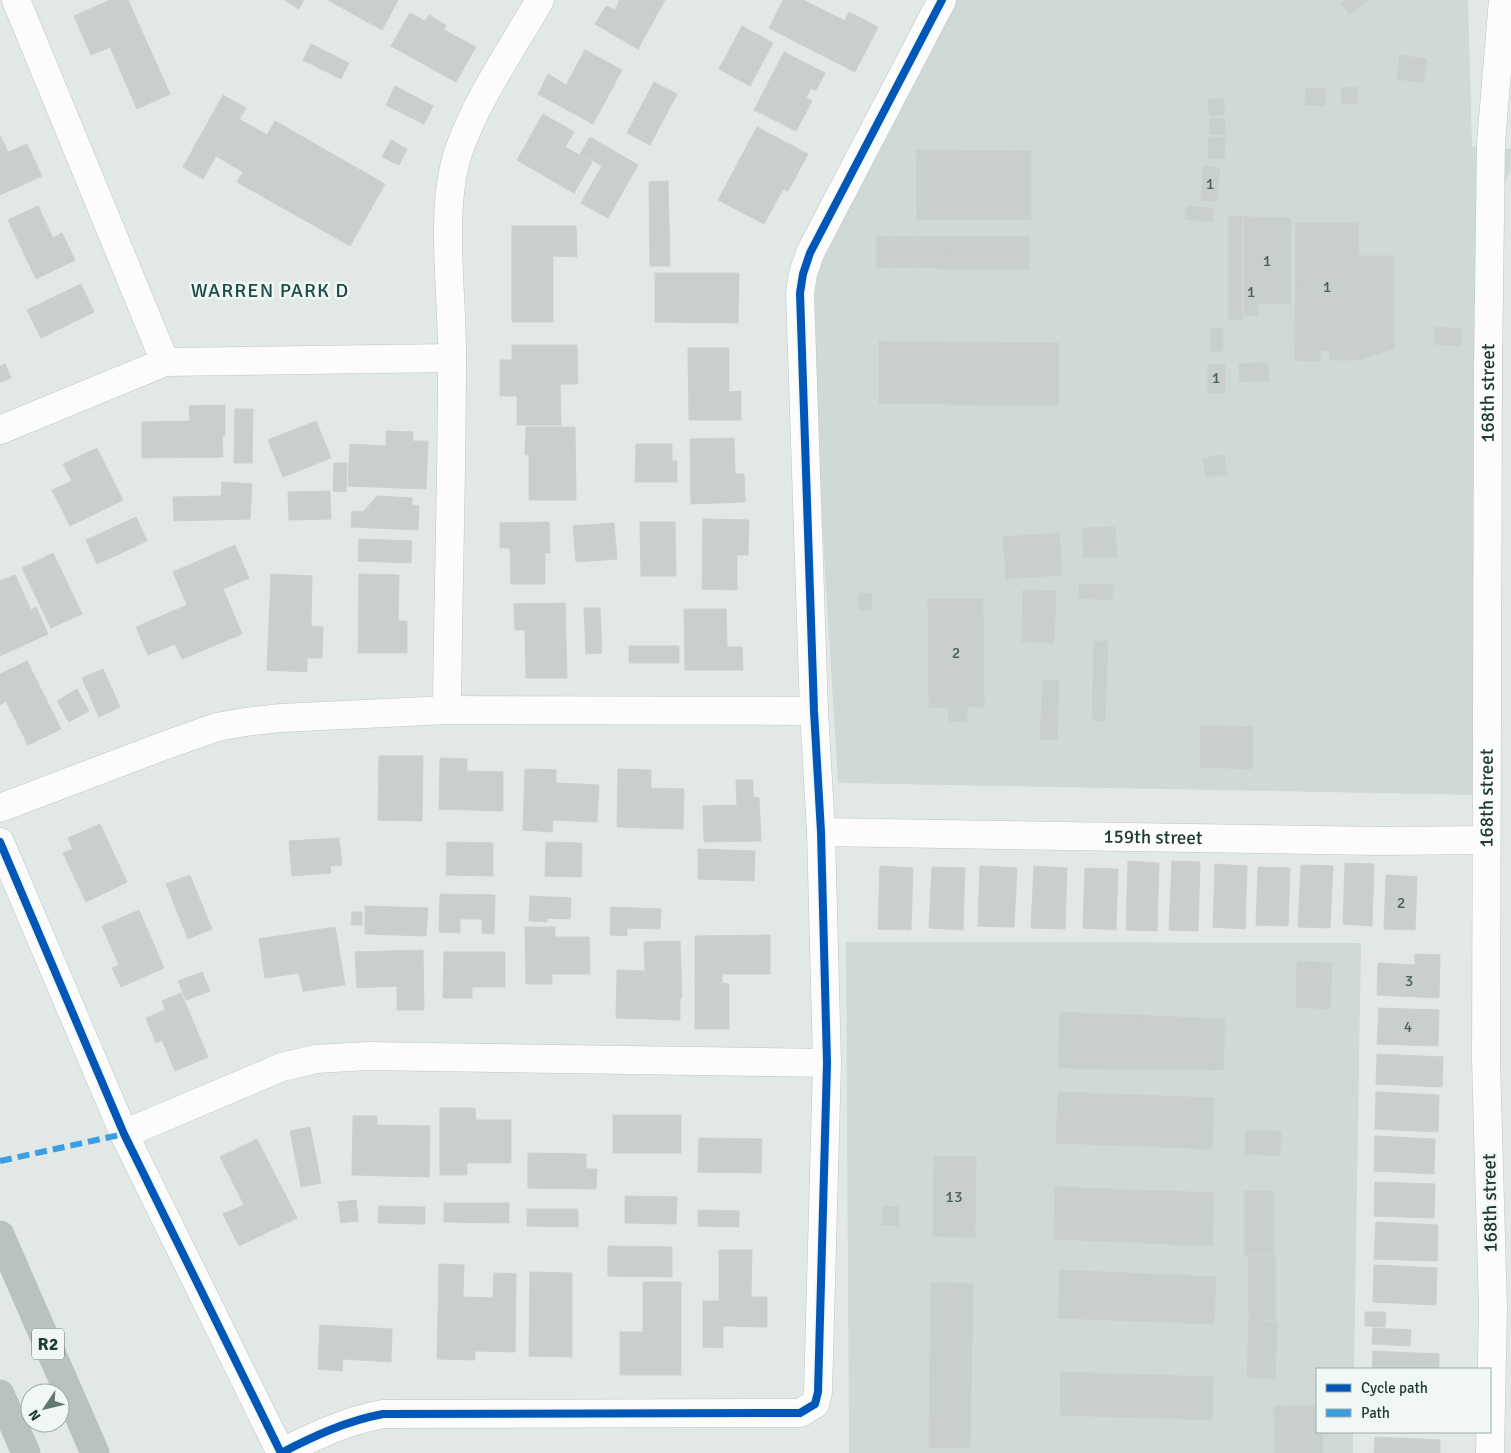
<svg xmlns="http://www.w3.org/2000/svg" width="1511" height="1453" font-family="Signika,sans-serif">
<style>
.built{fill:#cfd9d6}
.building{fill:#c9cfcd;stroke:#cbd1cf}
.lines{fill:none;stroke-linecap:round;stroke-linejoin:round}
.minor-casing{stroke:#bfc5c3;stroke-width:29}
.highway-casing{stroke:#bbc5c3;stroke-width:29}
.minor{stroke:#fbfcfb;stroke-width:28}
.highway{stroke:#b9c2c1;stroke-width:28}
.quiet{stroke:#3c9ee2;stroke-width:6;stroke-dasharray:12 6;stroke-linecap:butt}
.cycleway-casing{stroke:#f0f7f4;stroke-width:11}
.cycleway{stroke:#0057b8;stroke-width:8}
.labels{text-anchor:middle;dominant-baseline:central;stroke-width:5;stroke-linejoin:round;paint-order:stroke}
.number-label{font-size:16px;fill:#4b615c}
.shield{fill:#f0f7f4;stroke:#5e736f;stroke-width:1}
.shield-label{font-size:18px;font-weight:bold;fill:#203b36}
.street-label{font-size:19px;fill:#203b36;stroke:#f0f7f4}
.neighbourhood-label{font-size:20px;letter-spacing:1px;fill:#1c4d46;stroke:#f0f7f4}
</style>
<rect width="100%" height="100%" fill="#e2e8e6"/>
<g class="built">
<polygon points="943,0 1468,0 1472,147 1511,149 1511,168 1484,236 1483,795 838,783 807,274"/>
<polygon points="846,942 1361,943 1354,1369 1317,1369 1317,1432 1353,1432 1353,1453 849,1453"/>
</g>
<g class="building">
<polygon points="110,0 128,0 170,94 137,109 110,47 91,55 74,16"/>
<polygon points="284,0 304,0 299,9"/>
<polygon points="328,0 398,0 382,30"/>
<polygon points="620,0 665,0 638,49 595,24 606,6 615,10"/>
<polygon points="783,0 803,0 845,21 849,12 878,27 855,72 769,28"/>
<polygon points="1346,0 1369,0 1350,15 1341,4"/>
<polygon points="410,13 425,21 429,15 446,25 444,30 476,47 456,82 391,46"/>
<polygon points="742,26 773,43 750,86 719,69"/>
<polygon points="311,44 349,63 341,79 303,60"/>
<polygon points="585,50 622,70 593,124 538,94 548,74 566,85"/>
<polygon points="784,52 825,73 816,90 811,88 806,98 812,101 796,131 754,110"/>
<polygon points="1400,55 1427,59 1423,83 1397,79"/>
<polygon points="654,82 677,94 650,145 627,133"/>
<polygon points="395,86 433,106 424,124 386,105"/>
<polygon points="1357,87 1358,103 1342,104 1341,88"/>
<polygon points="1306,88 1326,89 1325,106 1305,105"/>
<polygon points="223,95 246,108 239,119 267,135 275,121 385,184 350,246 237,182 243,172 216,156 203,179 183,167"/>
<polygon points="1224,99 1224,115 1209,115 1208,100"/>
<polygon points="543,114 574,132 565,147 592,162 574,193 517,160"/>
<polygon points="1210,118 1225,119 1225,135 1209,134"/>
<polygon points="757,127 808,154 788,191 783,189 764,224 718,200"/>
<polygon points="0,135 8,152 27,144 42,176 0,195"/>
<polygon points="590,137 638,165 608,218 581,203 602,166 580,154"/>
<polygon points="1209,137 1225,138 1224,159 1208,158"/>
<polygon points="391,140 407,149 399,165 382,157"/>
<polygon points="916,150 1031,151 1031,220 917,220"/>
<polygon points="1203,166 1220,168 1217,201 1201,200"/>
<polygon points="668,181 670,266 650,266 649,182"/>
<polygon points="38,206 53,238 62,233 75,260 36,279 8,220"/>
<polygon points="1187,206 1214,209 1213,222 1185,219"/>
<rect x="1228" y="216" width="14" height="104"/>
<polygon points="1244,217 1291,218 1291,304 1258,303 1258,315 1244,316"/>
<polygon points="1296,223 1358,223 1358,360 1330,360 1329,350 1320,350 1320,361 1295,360"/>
<polygon points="1296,223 1358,223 1359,256 1394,256 1394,349 1358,360 1330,360 1329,350 1320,350 1320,361 1295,360"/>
<polygon points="512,226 576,226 577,257 553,256 553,322 512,322"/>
<rect x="876" y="236" width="19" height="32"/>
<rect x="895" y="236" width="18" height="32"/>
<rect x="913" y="236" width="23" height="32"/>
<polygon points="936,236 952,236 953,269 936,268"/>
<polygon points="952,236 1029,237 1029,270 953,269"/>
<polygon points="1359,256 1394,256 1394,329 1360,329"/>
<polygon points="655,273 739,273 738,323 655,322"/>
<polygon points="81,284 94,312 41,338 27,310"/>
<polygon points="1435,327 1462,329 1461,346 1434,344"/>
<polygon points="1211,328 1223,328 1223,351 1210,351"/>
<polygon points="1369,329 1394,329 1394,349 1370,350"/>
<polygon points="879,341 1059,343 1059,406 879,403"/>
<polygon points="512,345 577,345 578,384 560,384 561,425 517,425 517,396 500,396 500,360 512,360"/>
<polygon points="688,348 729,348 729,392 741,391 741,420 689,420"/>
<polygon points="1268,363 1269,381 1240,382 1239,364"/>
<polygon points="5,364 11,378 0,382 0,366"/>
<rect x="1208" y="364" width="17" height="29"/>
<polygon points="225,405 225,436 222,436 223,457 142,458 142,422 190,421 189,406"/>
<polygon points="235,409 253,409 252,463 234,463"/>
<polygon points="316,421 331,458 283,477 268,440"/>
<polygon points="526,427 575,427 576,500 529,500 529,455 525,455"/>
<polygon points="386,431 413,432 413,441 428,441 426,489 348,486 350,444 386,446"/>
<polygon points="734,438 735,474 744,474 745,502 691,504 690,439"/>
<polygon points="636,444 672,444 672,461 677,461 677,482 635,482"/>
<polygon points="97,448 123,500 70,526 52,490 72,481 63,464"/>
<polygon points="1224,455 1227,474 1206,477 1203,458"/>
<polygon points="334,463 347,463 346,492 333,491"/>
<polygon points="222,482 252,484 250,519 174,521 173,497 221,496"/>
<polygon points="330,491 331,519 289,520 288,492"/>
<polygon points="377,496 412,498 412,505 419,506 418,530 351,527 352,511 363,512"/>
<polygon points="136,517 147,541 97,564 86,540"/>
<polygon points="703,519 749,520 748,555 737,555 737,590 702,589"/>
<polygon points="549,522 550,553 545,553 545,584 511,584 510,548 500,548 500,523"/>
<polygon points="640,522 675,522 676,576 641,576"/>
<polygon points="614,523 617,559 576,562 573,526"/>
<polygon points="1115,527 1117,557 1084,558 1082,528"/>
<polygon points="1059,533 1062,575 1006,579 1003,537"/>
<polygon points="359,539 412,541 411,563 358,561"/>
<polygon points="235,545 249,578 223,589 242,634 182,659 175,644 148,655 136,627 187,605 173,572"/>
<polygon points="53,553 82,614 51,628 22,568"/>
<polygon points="271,574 312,576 311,626 323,627 322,658 307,658 307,672 267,670"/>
<polygon points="359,574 399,575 398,621 407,621 407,653 358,653"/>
<polygon points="15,575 31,610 36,607 48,634 0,656 0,581"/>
<polygon points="1079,584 1113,585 1112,600 1079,598"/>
<polygon points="1023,590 1056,591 1054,643 1022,642"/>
<polygon points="859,593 872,594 871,610 859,609"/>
<polygon points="928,599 983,599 984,707 967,707 967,722 949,721 948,708 929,708"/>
<polygon points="565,603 567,678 526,678 525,630 515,630 514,604"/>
<polygon points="584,608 600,608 602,653 586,654"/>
<polygon points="684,609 726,609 727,647 742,647 743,670 685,670"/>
<polygon points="1094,641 1108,641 1105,721 1092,720"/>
<rect x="629" y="646" width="50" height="17"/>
<polygon points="27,661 61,729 28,745 6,701 0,705 0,674"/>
<polygon points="103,669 120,707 99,717 82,678"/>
<polygon points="1043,680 1059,680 1057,740 1040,739"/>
<polygon points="77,689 89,711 69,722 57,701"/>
<polygon points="1201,725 1253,727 1252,769 1200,767"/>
<polygon points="379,756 423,756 422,821 378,820"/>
<polygon points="440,758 467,759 467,771 503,772 503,811 439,809"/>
<polygon points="525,769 556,770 556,783 599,785 597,822 553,820 552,832 523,830"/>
<polygon points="618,769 651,770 651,788 684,789 683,829 617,827"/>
<polygon points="736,780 753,780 753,797 759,798 761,841 704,842 703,806 737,805"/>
<polygon points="100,824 127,882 86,902 63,853 73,849 68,838"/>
<polygon points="339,838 342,865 330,866 331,873 292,876 289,841"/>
<polygon points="447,842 493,843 493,876 446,875"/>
<polygon points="546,842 582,843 581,877 545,876"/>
<polygon points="698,849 755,851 754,881 698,879"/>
<polygon points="1128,861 1159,863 1157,931 1126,930"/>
<polygon points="1172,861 1200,862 1198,931 1169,930"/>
<polygon points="1345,863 1374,864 1372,926 1343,924"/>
<polygon points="1215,864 1247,866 1245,929 1213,927"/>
<polygon points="1301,865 1333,866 1330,928 1298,927"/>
<polygon points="880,866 913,868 911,930 878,929"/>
<polygon points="980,866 1017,868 1014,927 978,926"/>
<polygon points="1034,866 1067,868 1065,929 1031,928"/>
<polygon points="932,867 965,868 963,930 929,928"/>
<polygon points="1258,867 1290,868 1288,926 1256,925"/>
<polygon points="1085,868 1118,869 1116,930 1083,928"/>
<polygon points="190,875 212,929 188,939 166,884"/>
<polygon points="1386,875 1417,877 1415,930 1384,929"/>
<polygon points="440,894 495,895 494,934 482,933 482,919 460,919 460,933 439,932"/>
<polygon points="530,896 571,898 570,919 547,918 547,922 529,921"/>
<polygon points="365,906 428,908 426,936 365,934"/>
<polygon points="611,907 661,909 660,929 627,928 627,936 610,935"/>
<polygon points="139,910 164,968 121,987 112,968 119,965 102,926"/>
<polygon points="352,912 362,912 362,925 351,925"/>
<polygon points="335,927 345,985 303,991 299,973 265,978 259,939"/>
<polygon points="525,927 555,927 555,937 589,937 590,974 552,974 552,984 526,984"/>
<polygon points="770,935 770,974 722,974 722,983 695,984 695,936"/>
<polygon points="680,941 682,998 680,998 680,1020 616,1018 617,970 645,971 644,942"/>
<polygon points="423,950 424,1010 397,1010 397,986 357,988 355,952"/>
<polygon points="444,952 505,952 505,987 472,987 472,998 443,998"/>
<polygon points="1415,954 1440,955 1439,998 1377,995 1378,963 1415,965"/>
<polygon points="1297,961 1332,963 1330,1009 1296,1007"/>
<polygon points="202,972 210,991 186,1000 178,981"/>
<polygon points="722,983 729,984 729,1029 695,1029 695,984"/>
<polygon points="181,993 208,1057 175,1071 162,1040 156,1043 146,1018 165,1010 162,1001"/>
<polygon points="1379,1008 1439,1010 1438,1046 1377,1044"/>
<polygon points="1060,1012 1225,1019 1223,1070 1058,1068"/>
<polygon points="1377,1054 1443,1057 1442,1087 1376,1084"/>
<polygon points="1058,1092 1214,1098 1212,1149 1056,1143"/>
<polygon points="1376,1092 1439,1095 1438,1132 1375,1129"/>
<polygon points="440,1108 475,1108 476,1120 511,1120 511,1163 467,1163 467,1175 440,1175"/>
<rect x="613" y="1115" width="68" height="38"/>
<polygon points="353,1116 377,1116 377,1125 430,1126 429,1177 352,1175"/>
<polygon points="310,1127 321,1183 301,1187 290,1131"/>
<polygon points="1246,1130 1281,1132 1280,1156 1245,1154"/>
<polygon points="1375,1136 1435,1139 1434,1174 1374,1171"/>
<polygon points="699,1138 762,1139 761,1173 698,1172"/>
<polygon points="257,1139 297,1218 239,1246 223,1214 244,1205 220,1157"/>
<polygon points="528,1153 586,1154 586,1169 597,1169 596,1189 528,1188"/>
<polygon points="934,1156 976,1157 975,1237 933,1236"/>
<polygon points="1375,1182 1435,1184 1434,1218 1374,1216"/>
<polygon points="1055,1187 1214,1193 1212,1246 1054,1239"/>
<rect x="1244" y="1191" width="30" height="64"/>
<polygon points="625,1196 677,1197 676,1224 625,1223"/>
<polygon points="356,1200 358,1221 341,1223 338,1202"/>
<polygon points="444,1203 509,1203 509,1223 444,1222"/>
<polygon points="379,1206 425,1207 425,1224 378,1223"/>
<polygon points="883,1206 899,1207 899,1226 882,1225"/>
<polygon points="527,1209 578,1209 578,1227 527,1226"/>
<polygon points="698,1210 739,1211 739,1227 698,1226"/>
<polygon points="1376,1222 1438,1225 1437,1261 1374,1259"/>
<polygon points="608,1246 672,1247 672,1277 608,1276"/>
<polygon points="719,1250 752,1250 751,1297 767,1297 767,1327 723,1326 723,1348 703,1347 703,1301 719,1301"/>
<polygon points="1248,1256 1276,1256 1276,1320 1249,1320"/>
<polygon points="439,1264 464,1265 463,1297 493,1298 494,1273 516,1274 515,1352 475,1351 475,1360 437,1359"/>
<polygon points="1374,1265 1437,1268 1436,1305 1373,1302"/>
<polygon points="1060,1270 1216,1277 1214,1324 1058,1318"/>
<polygon points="530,1272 572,1273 572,1357 529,1356"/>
<polygon points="643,1282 681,1282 681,1375 620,1375 620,1332 643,1332"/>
<polygon points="931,1283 973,1284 970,1448 929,1447"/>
<polygon points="1365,1312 1386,1312 1385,1327 1365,1326"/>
<polygon points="1249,1320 1277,1322 1275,1379 1247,1378"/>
<polygon points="320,1325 392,1329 391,1362 343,1359 342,1371 318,1369"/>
<polygon points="1373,1328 1411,1330 1410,1346 1372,1344"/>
<polygon points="1373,1351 1439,1354 1439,1369 1372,1369"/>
<polygon points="1061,1372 1213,1377 1212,1420 1060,1415"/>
<polygon points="1317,1405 1317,1432 1323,1432 1323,1453 1275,1453 1274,1406"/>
<polygon points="1375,1437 1440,1440 1440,1453 1374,1453"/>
</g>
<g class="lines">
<g class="minor-casing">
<g id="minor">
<polyline points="16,0 165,362"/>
<polyline points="0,430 165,362 452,358"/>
<path d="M447,710C448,593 452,476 452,359C453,296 439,212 458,153C475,102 513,47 540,0"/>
<polyline points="0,808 166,745 217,727 245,722 281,718 447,710 814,711"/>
<path id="s1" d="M821,832L1378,841L1486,840"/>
<path d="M0,842L124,1134L281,1453C314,1436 346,1421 383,1414L800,1413L815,1404L818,1392L827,1063L821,832L814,711L800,293L803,274L810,253L942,0"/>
<polyline points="124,1134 282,1067 316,1059 367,1056 827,1063"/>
<path id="s2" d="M1490,1453L1493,1309L1486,1060L1488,367L1491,143L1503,0"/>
</g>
</g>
<g class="highway-casing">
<g id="highway">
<polyline points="0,1235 95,1453"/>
<polyline points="0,1394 26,1453"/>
</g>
</g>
<use href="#minor" class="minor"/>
<use href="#highway" class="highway"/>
<polyline class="quiet" points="0,1161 124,1134"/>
<g class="cycleway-casing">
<path id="cycleway" d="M0,842L124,1134L281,1453C314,1436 346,1421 383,1414L800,1413L815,1404L818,1392L827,1063L821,832L814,711L800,293L803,274L810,253L942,0"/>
</g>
<use href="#cycleway" class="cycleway"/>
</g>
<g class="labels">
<g class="number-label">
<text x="1210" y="184">1</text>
<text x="1267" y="261">1</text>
<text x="1327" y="287">1</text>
<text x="1251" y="292">1</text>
<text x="1216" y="378">1</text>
<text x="956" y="653">2</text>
<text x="1401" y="903">2</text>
<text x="1409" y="981">3</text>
<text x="1408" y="1027">4</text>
<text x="954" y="1197">13</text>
</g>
<rect class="shield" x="32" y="1328.5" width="32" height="31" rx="4"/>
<g class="shield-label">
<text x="48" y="1344">R2</text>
</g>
<g class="street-label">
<text stroke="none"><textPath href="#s2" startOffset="1060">168th street</textPath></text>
<text stroke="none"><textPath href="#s2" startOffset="655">168th street</textPath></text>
<text stroke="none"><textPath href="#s1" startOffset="332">159th street</textPath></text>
<text transform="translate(1490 1203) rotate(-91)">168th street</text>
</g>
<g class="neighbourhood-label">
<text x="270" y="290">WARREN PARK D</text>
</g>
</g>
<rect x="1316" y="1368" width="175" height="65" fill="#f0f7f4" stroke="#9daca8"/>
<rect x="1326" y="1384" width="25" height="8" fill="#0057b8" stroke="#9daca8"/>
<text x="1361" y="1393" font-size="15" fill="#203b36">Cycle path</text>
<rect x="1326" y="1409" width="25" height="8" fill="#3c9ee2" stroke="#9daca8"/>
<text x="1361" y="1418" font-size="15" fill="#203b36">Path</text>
<g transform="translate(45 1408) rotate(235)"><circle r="24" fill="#f0f7f4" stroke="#9daca8"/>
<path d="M0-4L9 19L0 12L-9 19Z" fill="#647874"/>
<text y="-8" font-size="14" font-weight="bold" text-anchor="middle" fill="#203b36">N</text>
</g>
</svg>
